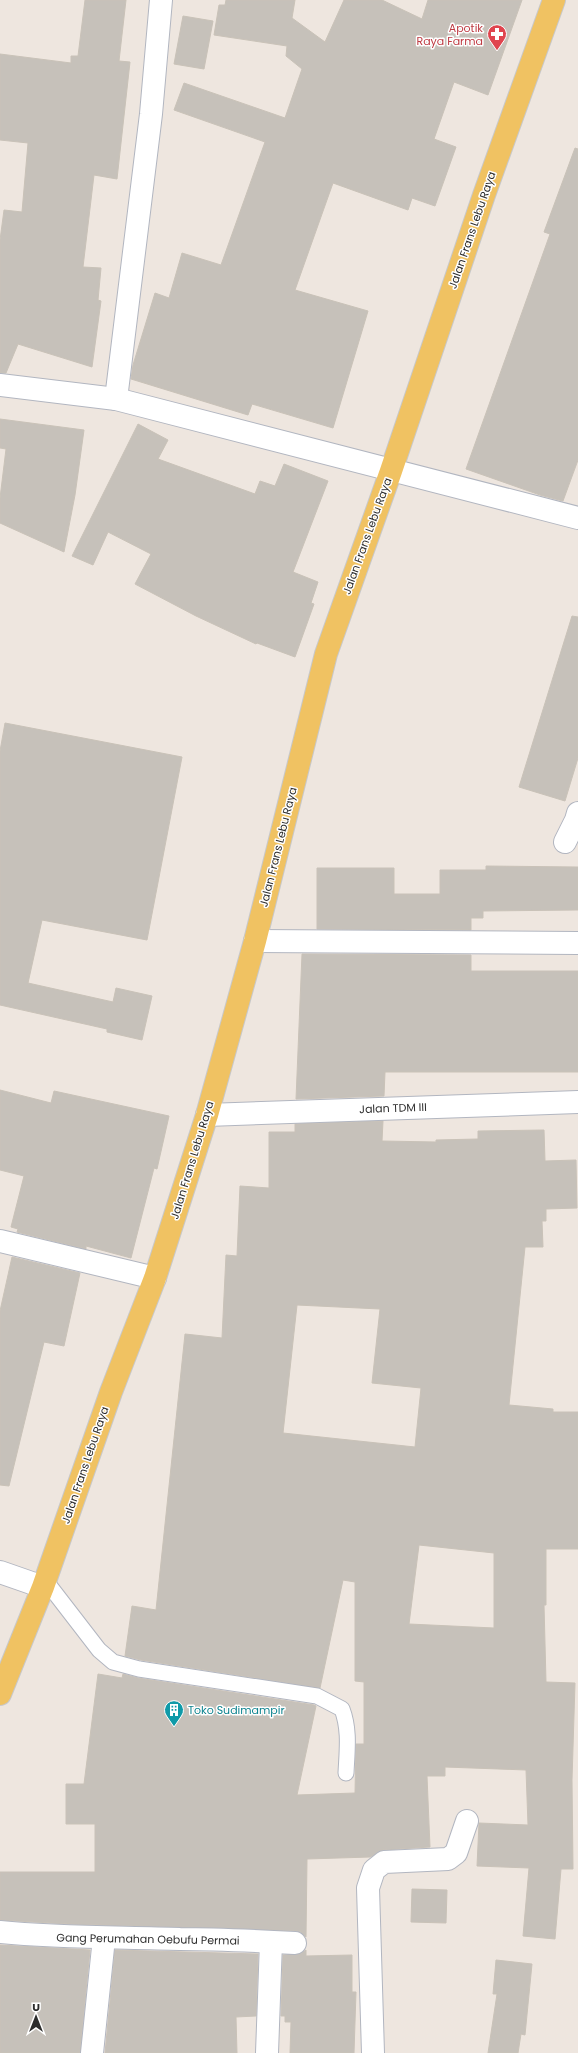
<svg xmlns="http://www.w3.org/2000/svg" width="578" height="2053" font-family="Poppins,sans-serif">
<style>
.building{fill:#c6c1ba;stroke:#c9c2b8;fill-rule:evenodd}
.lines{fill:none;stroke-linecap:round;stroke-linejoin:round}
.service-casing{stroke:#b2b6c0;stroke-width:17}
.minor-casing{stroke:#b2b6c0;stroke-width:24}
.primary-casing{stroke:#c8c8c8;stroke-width:24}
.service{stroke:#fff;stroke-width:15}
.minor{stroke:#fff;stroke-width:22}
.primary{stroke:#f0c262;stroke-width:22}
.labels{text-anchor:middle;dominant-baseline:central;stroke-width:3;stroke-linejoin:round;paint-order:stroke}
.health-label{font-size:11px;fill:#be3a42;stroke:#fff;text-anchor:end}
.street-label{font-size:11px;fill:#2c2c2c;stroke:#fff}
.culture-label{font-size:11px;fill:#0d838f;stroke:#fff;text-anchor:start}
</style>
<rect width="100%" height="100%" fill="#eee6df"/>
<g class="building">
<polygon points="85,0 126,0 119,61 130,62 117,179 94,175 83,267 101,268 98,300 101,301 92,367 18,344 6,373 0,373 0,240 4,210 22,212 28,143 0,140 0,54 71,63 71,56 78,56"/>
<polygon points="226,0 295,0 292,18 325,42 344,0 382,0 422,19 428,0 522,0 488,95 454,82 434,139 456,147 435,206 412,198 408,210 333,183 295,290 368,311 333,428 252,404 248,415 131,379 133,365 155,293 169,298 182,253 221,265 265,142 174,110 184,83 285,118 302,69 286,56 287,46 214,35 219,5 225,5"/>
<polygon points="183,16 213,21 204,69 174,64"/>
<polygon points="575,148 578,149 578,460 563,501 540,495 466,469 550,234 544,232"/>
<polygon points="0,419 84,430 75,495 64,552 0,523 0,498 6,449 0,448"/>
<polygon points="138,424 168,440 158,459 255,494 260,481 275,486 284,464 328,481 293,572 318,582 311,603 314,604 295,657 257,643 256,644 196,616 135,584 151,554 108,532 93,565 72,556"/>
<polygon points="572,616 578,617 578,758 565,801 519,787"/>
<polygon points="5,723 182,757 147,940 42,920 28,983 113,1002 116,988 152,996 142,1040 107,1032 107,1029 0,1005 0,751"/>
<polygon points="486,866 578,867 578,910 483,911 483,918 471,918 471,930 317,929 317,868 394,868 394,894 440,894 440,870 486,870"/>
<polygon points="302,954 471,955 471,971 578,971 578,1072 385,1072 384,1096 296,1099"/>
<polygon points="0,1090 51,1103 54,1091 169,1116 157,1169 154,1168 131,1258 86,1246 86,1249 17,1232 18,1229 11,1227 24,1176 0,1170"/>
<path d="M383,1121L382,1141L436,1142V1140L478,1139V1131L544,1130L545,1161L576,1160L577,1208L546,1209V1221H542L543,1247H525L509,1405L553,1409V1412H578V1549H546V1605H544L546,1682L575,1683L572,1780L573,1869H561L555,1939L523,1936L529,1868L477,1866L479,1823L528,1825L526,1770L445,1767V1776H427L430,1847L383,1850L370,1857L307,1859L306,1937L301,1932L296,1931L68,1924L0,1920V1872H95V1824H66V1784H84L98,1674L122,1678L123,1674L138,1678L314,1705L316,1706L297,1795L355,1793L356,1744H364V1682L355,1681V1582L343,1580L320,1688L141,1660L125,1656L132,1606L156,1610L185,1334L222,1338L226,1255L237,1256L240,1186L269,1188V1132H295V1124ZM297,1305L380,1309L372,1383L421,1388L415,1447L283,1433ZM419,1545L494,1553V1628L409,1624Z"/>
<polygon points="12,1257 80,1273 64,1346 44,1342 9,1486 0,1485 0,1311"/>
<polygon points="412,1889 447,1890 446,1923 411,1922"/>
<polygon points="0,1945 90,1950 80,2053 0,2053"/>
<polygon points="115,1950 258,1954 256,2016 236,2017 237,2053 105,2053"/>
<polygon points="306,1950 306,1956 352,1955 352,1992 356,1992 354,2053 290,2053 291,2022 285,2022 285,2016 281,2016 283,1955 300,1954"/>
<polygon points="496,1960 532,1964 525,2035 521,2034 518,2053 488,2053 497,1994 493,1994"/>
</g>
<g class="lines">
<g class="service-casing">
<path id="service" d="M45,1580L99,1650L113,1662L139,1669L317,1696L342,1709C350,1730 347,1751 346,1773"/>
</g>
<g class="minor-casing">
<g id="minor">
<polyline points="0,385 116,399 578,518"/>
<polyline points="116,399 151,114 161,0"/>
<polyline points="565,842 576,820 578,813"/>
<polyline points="255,941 578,943"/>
<polyline points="207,1115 578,1102"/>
<polyline points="0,1241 155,1278"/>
<polyline points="0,1572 43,1587"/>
<path d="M0,1932C60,1938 119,1937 180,1939C218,1939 257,1941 295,1943"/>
<polyline points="92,2053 104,1938"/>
<polyline points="267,2053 271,1942"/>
<polyline points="373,2053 368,1888 374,1870 384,1862 448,1859 456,1853 467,1821"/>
</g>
</g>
<g class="primary-casing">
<polyline id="primary" points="0,1694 43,1587 111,1392 155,1278 207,1115 255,941 326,654 391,471 484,195 554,0"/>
</g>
<use href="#service" class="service"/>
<use href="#minor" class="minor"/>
<use href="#primary" class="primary"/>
</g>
<defs>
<g id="pharmacy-pin" transform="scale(1)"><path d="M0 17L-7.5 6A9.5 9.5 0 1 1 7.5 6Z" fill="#e0444e" stroke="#fff"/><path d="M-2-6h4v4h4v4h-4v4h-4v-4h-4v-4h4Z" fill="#fff"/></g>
<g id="building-pin" transform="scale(1)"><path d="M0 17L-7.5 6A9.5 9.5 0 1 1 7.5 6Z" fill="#0f9aa8" stroke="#fff"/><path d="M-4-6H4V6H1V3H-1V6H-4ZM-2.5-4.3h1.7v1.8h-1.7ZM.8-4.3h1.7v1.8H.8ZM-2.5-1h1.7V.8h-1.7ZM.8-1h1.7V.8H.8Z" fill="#fff"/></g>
</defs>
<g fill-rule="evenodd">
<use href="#pharmacy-pin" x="497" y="34"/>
<use href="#building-pin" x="174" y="1710"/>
</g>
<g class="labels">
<g class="health-label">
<text x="483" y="28">Apotik<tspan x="483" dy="13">Raya Farma</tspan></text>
</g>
<g class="street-label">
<text transform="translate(472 230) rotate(-71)">Jalan Frans Lebu Raya</text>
<text transform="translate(367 536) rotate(-70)">Jalan Frans Lebu Raya</text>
<text transform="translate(278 847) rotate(-76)">Jalan Frans Lebu Raya</text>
<text transform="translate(393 1108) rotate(-2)">Jalan TDM III</text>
<text transform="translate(192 1160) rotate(-73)">Jalan Frans Lebu Raya</text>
<text transform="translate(85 1465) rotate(-71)">Jalan Frans Lebu Raya</text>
<text transform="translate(148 1939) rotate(1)">Gang Perumahan Oebufu Permai</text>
</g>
<g class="culture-label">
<text x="188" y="1710">Toko Sudimampir</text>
</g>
</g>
<g transform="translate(36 2017)" stroke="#ffffff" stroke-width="3" paint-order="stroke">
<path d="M0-3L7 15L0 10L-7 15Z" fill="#2c2c2c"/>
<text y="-6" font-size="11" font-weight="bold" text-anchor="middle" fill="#2c2c2c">U</text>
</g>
</svg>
